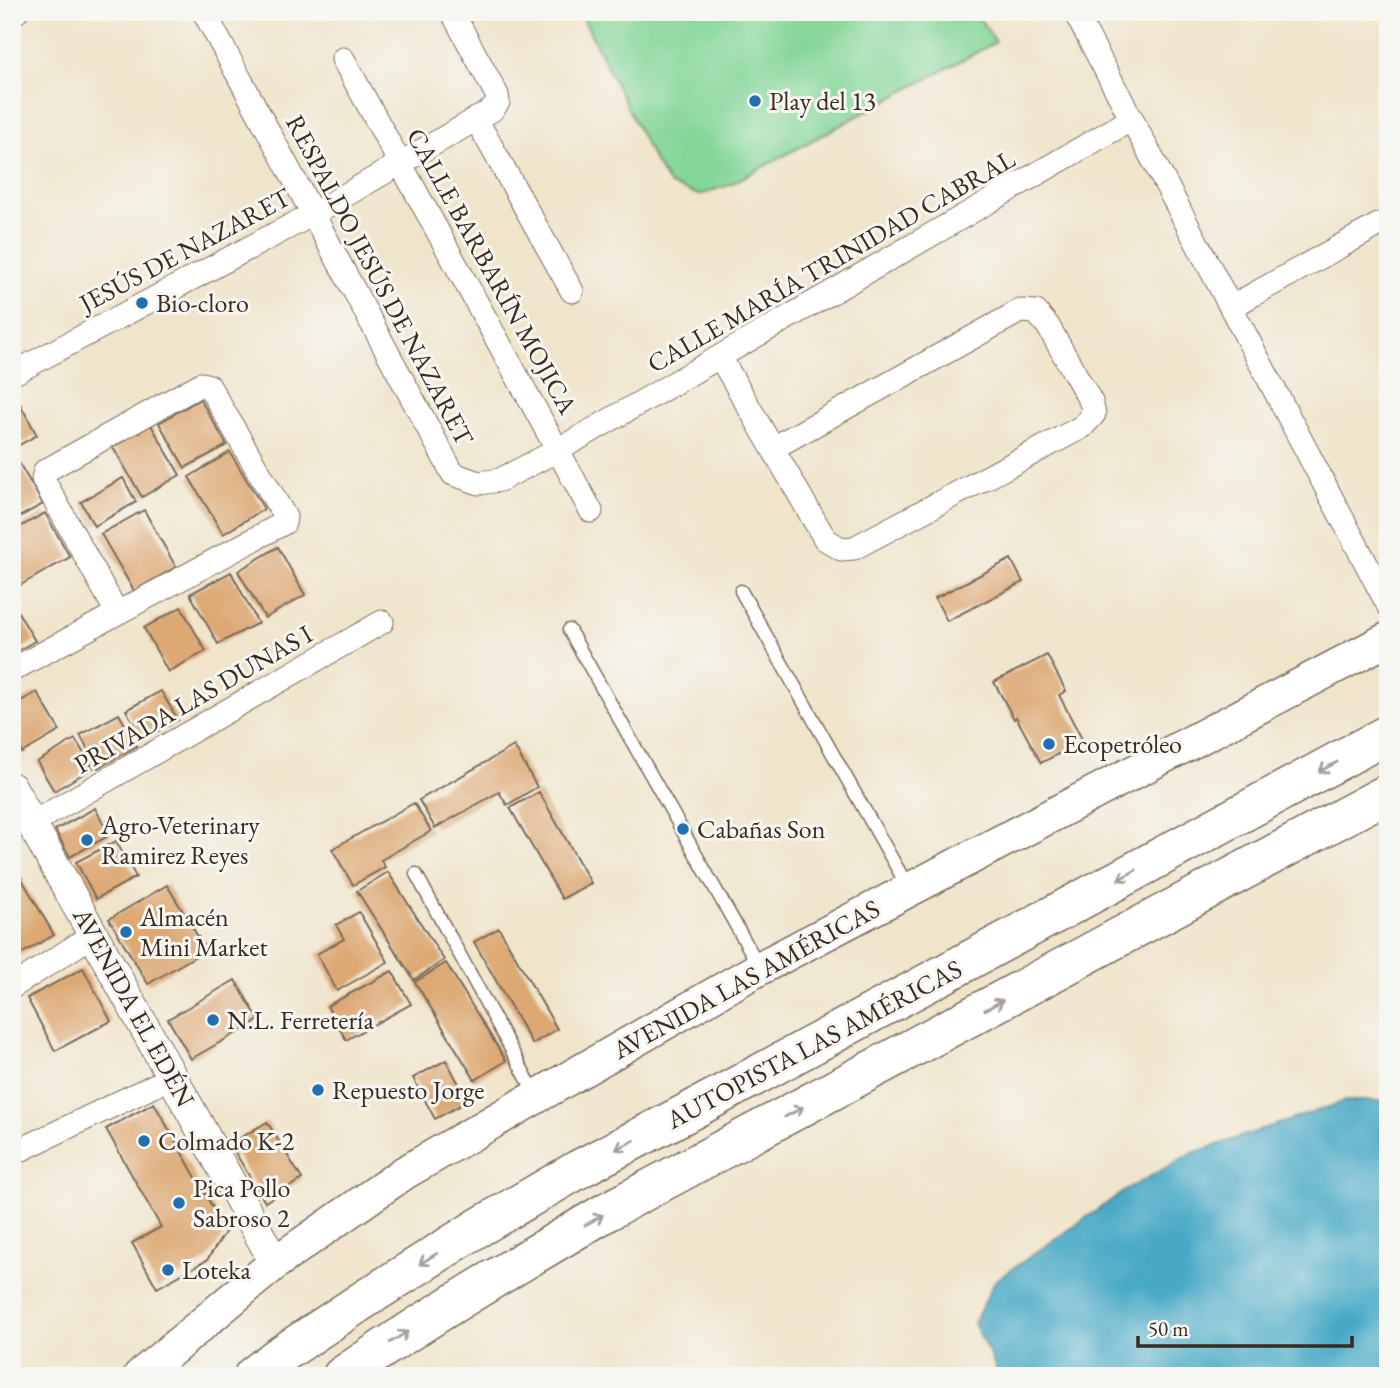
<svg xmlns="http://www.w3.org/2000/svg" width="1400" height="1388" font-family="'EB Garamond',serif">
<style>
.green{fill:#84d698;stroke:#60805b;stroke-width:2}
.water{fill:#47a9c6;stroke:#416a72;stroke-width:2}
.building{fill:#dda873}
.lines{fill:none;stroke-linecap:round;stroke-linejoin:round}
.service-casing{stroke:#7a6b5b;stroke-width:15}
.minor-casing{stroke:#7a6b5b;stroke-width:25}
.tertiary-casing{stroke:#7a6b5b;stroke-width:32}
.secondary-casing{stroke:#7a6b5b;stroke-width:36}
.motorway-casing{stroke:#7a6b5b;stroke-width:41}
.service{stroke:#fff;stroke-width:12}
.minor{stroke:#fff;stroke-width:23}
.tertiary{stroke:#fff;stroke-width:30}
.secondary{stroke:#fff;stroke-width:33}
.motorway{stroke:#fff;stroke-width:38}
.oneway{stroke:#a79f9a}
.poi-dot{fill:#1f6fb2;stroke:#f6f6f2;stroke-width:2.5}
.labels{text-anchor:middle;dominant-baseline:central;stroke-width:6;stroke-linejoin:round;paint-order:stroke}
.poi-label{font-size:26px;fill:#3b2a1e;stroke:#f6f6f2;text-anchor:start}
.street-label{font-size:26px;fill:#3b2a1e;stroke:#f6f6f2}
</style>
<rect width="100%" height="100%" fill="#f6f6f2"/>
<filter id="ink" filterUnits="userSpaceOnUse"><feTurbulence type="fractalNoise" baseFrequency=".0143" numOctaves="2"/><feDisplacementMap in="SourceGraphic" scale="14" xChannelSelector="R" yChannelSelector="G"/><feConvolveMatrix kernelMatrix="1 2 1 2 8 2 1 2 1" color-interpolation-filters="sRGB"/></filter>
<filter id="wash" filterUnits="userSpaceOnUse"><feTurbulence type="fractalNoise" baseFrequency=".00686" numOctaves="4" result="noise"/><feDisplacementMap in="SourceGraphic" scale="28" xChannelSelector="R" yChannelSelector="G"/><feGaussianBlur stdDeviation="1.57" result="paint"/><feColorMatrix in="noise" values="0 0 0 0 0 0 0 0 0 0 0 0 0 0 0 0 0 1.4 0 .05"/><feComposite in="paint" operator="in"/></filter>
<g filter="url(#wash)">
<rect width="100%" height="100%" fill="#f0e4cb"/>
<polygon class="green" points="580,12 975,12 996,42 729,185 699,195 670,185 654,161"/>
<polygon class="water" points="1346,1101 1388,1101 1388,1376 1000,1376 974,1323 995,1281 1126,1190 1190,1154"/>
<g id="blocks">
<g class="building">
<polygon points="200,399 227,445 185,468 159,423"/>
<polygon points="20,404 37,435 12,449 12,408"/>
<polygon points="151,425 180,475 142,497 113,447"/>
<polygon points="230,452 264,509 223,534 189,477"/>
<polygon points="19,463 43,504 12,521 12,467"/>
<polygon points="123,478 136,502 94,526 81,502"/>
<polygon points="144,510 176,567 134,591 101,534"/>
<polygon points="45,513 70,557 17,587 12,578 12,531"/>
<polygon points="278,547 305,595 265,618 238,571"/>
<polygon points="1011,559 1023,582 947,621 935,598"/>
<polygon points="231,572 258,623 218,644 190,594"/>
<polygon points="12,602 35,641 12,654"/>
<polygon points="181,607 206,651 168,672 144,628"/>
<polygon points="1047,655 1066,691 1059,695 1083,741 1041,763 1016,717 1014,719 994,682"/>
<polygon points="161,691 178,720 142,740 126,710"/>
<polygon points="37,692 60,731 22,753 12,736 12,706"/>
<polygon points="119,714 137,746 98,768 80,735"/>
<polygon points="75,739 93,768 54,791 37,762"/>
<polygon points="514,746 537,787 507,805 499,792 435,828 419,800"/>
<polygon points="539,792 591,883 562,899 510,808"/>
<polygon points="414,803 431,831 381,860 385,867 353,885 332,849"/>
<polygon points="95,808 110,835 70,857 55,830"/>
<polygon points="116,841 136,877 96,899 76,862"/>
<polygon points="12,862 54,935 12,959"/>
<polygon points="388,872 444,960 414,980 357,891"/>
<polygon points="167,885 206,950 148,984 109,919"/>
<polygon points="359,912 388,962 337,991 317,954 344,939 336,925"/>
<polygon points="499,928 557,1029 532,1044 474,942"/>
<polygon points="446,963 506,1061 475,1080 415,982"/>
<polygon points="83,968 111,1021 55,1051 27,998"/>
<polygon points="392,971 411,1004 346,1040 327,1006"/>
<polygon points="235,980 259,1020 191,1059 168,1019"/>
<polygon points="446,1060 468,1101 435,1119 413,1078"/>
<polygon points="154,1103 226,1231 207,1260 157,1288 132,1243 161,1227 106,1129"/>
<polygon points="267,1122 302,1179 265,1202 230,1144"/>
</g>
</g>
</g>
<g filter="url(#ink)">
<use href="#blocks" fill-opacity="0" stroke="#7a6b5b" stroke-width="2"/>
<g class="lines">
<g class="service-casing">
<g id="service">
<polyline points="741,591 909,889"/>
<polyline points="569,630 760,968"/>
<polyline points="416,874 537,1097"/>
</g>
</g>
<g class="minor-casing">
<g id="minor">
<polyline points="204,12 453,474 479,483 500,480 558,450 1132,119"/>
<polyline points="1075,12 1388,605"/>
<polyline points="12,14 16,12"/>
<polyline points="343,59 591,511"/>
<polyline points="476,119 572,291"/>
<polyline points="1231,307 1380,224"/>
<polyline points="720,357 825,539 841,549 854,548 1082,427 1094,414 1091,402 1048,326 1036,312 1020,311 773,448"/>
<polyline points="12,374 313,214 492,110 498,102 497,95 452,12"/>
<polyline points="12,670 284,523 285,517 209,386 201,384 45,471 43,479 117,613"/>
<polyline points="32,823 382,622"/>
<polyline points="12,987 93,935"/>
<polyline points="12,1154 172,1077"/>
</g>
</g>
<g class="tertiary-casing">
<polyline id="tertiary" points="12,788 275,1263"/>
</g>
<g class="secondary-casing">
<polyline id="secondary" points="140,1376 275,1263 404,1173 760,968 1388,639"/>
</g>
<g class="motorway-casing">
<g id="motorway">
<polyline points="253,1376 276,1358 365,1299 476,1229 579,1169 694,1109 1388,734"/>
<path d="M342,1376C428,1317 518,1264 608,1211L1388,793"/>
</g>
</g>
<use href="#service" class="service"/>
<use href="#minor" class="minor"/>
<use href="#tertiary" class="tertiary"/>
<use href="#secondary" class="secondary"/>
<use href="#motorway" class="motorway"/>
</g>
<defs><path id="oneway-shaft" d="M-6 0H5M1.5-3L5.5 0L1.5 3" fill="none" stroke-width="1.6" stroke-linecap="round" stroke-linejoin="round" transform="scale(1.75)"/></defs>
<g class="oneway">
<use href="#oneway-shaft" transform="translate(1328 767) rotate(152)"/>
<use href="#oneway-shaft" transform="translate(1127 875) rotate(152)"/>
<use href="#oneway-shaft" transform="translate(994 1005) rotate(-28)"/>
<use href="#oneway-shaft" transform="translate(794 1112) rotate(-28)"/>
<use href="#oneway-shaft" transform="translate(625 1145) rotate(153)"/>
<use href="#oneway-shaft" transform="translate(594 1220) rotate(-30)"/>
<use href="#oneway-shaft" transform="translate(428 1259) rotate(148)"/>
<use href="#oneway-shaft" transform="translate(399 1337) rotate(-32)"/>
</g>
</g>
<g class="poi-dot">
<circle cx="755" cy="101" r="7"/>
<circle cx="142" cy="303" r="7"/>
<circle cx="1049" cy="744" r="7"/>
<circle cx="683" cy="829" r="7"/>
<circle cx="87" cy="840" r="7"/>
<circle cx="126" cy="932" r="7"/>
<circle cx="213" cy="1020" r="7"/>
<circle cx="318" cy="1090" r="7"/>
<circle cx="144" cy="1141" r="7"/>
<circle cx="179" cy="1203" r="7"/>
<circle cx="168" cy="1270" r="7"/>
</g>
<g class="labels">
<g class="poi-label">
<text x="769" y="101">Play del 13</text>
<text x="156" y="303">Bio-cloro</text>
<text x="1063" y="744">Ecopetróleo</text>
<text x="101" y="825">Agro-Veterinary<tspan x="101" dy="30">Ramirez Reyes</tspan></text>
<text x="697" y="829">Cabañas Son</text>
<text x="140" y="917">Almacén<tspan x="140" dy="30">Mini Market</tspan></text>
<text x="227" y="1020">N.L. Ferretería</text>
<text x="332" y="1090">Repuesto Jorge</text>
<text x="158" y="1141">Colmado K-2</text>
<text x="193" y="1188">Pica Pollo<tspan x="193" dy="30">Sabroso 2</tspan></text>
<text x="182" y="1270">Loteka</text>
</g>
<g class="street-label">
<text transform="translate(185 250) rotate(-28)">JESÚS DE NAZARET</text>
<text transform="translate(831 261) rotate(-30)">CALLE MARÍA TRINIDAD CABRAL</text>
<text transform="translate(492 271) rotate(61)">CALLE BARBARÍN MOJICA</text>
<text transform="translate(380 280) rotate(62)">RESPALDO JESÚS DE NAZARET</text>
<text transform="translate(193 699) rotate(-30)">PRIVADA LAS DUNAS I</text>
<text transform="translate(746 979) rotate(-29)">AVENIDA LAS AMÉRICAS</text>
<text transform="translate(134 1007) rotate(61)">AVENIDA EL EDÉN</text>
<text transform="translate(814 1044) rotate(-28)">AUTOPISTA LAS AMÉRICAS</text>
</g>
</g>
<rect width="1400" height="1388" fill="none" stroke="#f6f6f2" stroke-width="42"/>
<path d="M1138 1336v10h214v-10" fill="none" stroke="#3b2a1e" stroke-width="3.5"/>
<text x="1148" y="1336" font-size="21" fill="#3b2a1e" stroke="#f6f6f2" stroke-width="5" paint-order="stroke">50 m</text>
</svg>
